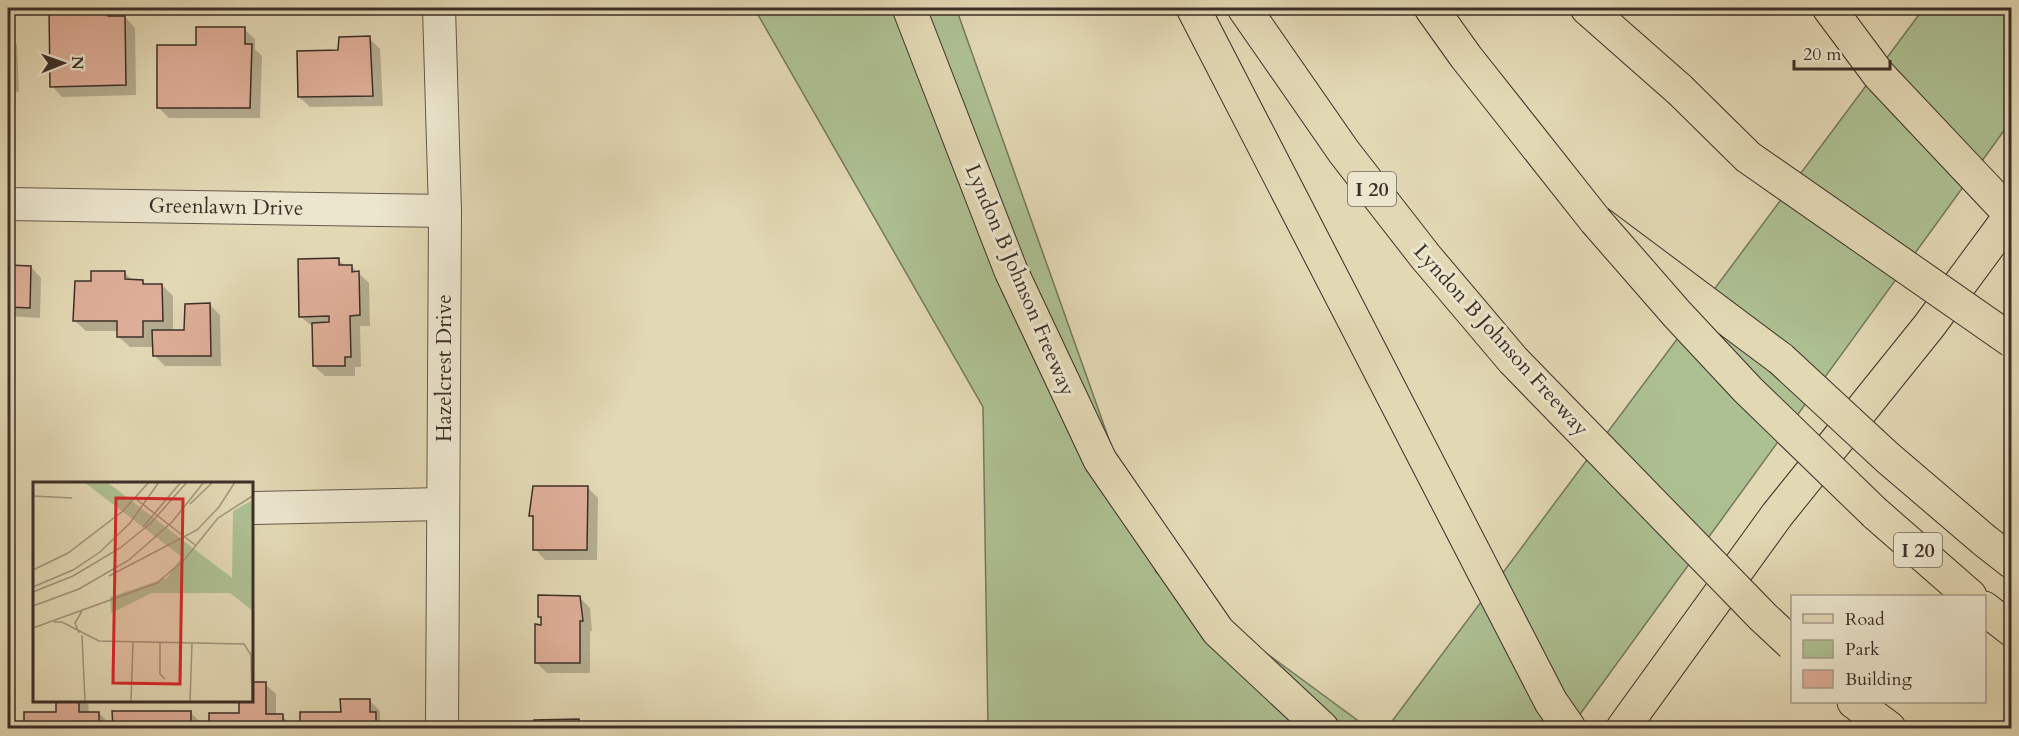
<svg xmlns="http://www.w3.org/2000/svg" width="2019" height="736" font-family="Cardo,serif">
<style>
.green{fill:#adc092;stroke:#74785d;stroke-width:1.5}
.shadow{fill:#0003}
.building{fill:#dfae98;stroke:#3c2f28;stroke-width:1.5}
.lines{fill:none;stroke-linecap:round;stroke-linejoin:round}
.minor-casing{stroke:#66594b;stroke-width:34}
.major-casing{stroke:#3c2f28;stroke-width:35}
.highway-casing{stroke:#3c2f28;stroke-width:35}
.minor{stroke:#ece6ce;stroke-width:32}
.major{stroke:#e2d8b4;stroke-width:33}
.highway{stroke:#e2d8b4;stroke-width:33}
.highway-bridge-casing{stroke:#3c2f28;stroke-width:35;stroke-linecap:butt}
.highway-bridge{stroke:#e2d8b4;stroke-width:33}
.labels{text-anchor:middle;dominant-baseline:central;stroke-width:6;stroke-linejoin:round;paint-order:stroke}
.shield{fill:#ece6ce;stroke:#71665a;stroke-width:1.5}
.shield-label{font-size:20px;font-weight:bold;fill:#3c2f28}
.street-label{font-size:21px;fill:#3c2f28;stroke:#ece6ce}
.inset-road{fill:none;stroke:#a0947c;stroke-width:1.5}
.view{fill:#d62828;fill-opacity:0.15;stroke:#d62828;stroke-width:3}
.inset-edge{fill:none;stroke:#3c2f28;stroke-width:3}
</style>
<rect width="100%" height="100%" fill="#e2d8b4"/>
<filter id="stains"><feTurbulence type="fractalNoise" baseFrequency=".00333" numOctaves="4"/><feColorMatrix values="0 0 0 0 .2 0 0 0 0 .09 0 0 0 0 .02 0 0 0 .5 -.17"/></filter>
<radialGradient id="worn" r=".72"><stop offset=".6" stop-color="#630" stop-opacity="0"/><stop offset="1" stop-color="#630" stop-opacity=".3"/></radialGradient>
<g class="green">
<polygon points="757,8 956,8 1156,572 1368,728 988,728 983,407 757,13"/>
<polygon points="1924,8 2011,8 2011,121 1570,728 1387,728"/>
</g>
<g class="shadow">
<polygon points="50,8 93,8 93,13 107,13 112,18 125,17 135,28 136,95 62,97 52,86"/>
<polygon points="244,29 255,39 255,49 262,56 260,118 169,118 158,107 198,46"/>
<polygon points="8,35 17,45 19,92 8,92"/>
<polygon points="369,38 380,49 383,106 310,107 299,97"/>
<polygon points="339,260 345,266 351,266 369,283 370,326 360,326 361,367 355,367 355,376 325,376 314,366 313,327 301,317"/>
<polygon points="8,266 31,267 41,278 40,318 8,316"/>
<polygon points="124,272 133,281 142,281 146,285 162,285 173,296 173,332 186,332 210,305 220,315 221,366 165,366 154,355 154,347 130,347 119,337 119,331 86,331 75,321 93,282"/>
<polygon points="587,487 598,498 597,560 545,560 535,549 535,520 531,516"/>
<polygon points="579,597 590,608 592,631 590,631 590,673 547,673 536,662 543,626 543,620 540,617"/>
<polygon points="252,684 265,684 276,694 276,715 282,715 293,728 211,728 210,715 240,714 240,702 252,702"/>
<polygon points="369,700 380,711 380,719 386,725 386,728 302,728 302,713 342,714"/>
<polygon points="8,702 10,705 11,721 15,725 15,728 8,728"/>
<polygon points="57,702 88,702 89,713 99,713 110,724 109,728 26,728 26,714 57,714"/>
<polygon points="114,713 191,713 201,723 201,728 114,728"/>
<polygon points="536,721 579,721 587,728 536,728"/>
</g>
<g class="building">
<polygon points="49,8 83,8 83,12 108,11 108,16 125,16 126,85 50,87"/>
<polygon points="196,27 245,27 245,44 252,44 250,108 157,108 157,45 196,45"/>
<polygon points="370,36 373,96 298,97 297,51 338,50 339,37"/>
<polygon points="339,258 339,265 352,265 352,272 359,271 360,315 350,316 351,357 345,357 345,366 313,366 312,323 329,322 329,316 299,317 298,259"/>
<polygon points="8,265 31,266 30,308 8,307"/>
<polygon points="91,271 125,271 125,279 143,280 143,284 162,284 163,321 143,321 143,337 117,337 117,321 73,321 75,281 91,281"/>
<polygon points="210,303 211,356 153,356 152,330 184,330 185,304"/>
<polygon points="533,486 588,486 587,550 533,550 533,516 529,516"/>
<polygon points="538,595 580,596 583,621 580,621 580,663 535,663 535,624 541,625 541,617 538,617"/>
<polygon points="252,682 266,682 266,714 283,714 283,728 209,728 209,713 239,713 239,702 252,702"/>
<polygon points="340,699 370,699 370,712 376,712 376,728 300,728 300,712 341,712"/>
<polygon points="56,702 79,702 79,712 99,712 99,728 24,728 24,712 56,712"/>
<polygon points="112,711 191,711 191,728 113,728"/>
<polygon points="579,719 580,728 534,728 534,720"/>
</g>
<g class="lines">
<g class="minor-casing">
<g id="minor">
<polyline points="439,8 445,211 442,728"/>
<polyline points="8,204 445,211"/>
<polyline points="252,508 443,504"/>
</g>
</g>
<g class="major-casing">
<g id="major">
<polyline points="909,8 1011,271 1100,460 1218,631 1322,728"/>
<polyline points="1829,8 1879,75 2012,216"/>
<polyline points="1623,728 1777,515 1929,326 2011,215"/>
</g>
</g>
<g class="highway-casing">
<g id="highway">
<polyline points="1193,8 1551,702 1569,728"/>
<polyline points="1244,8 1344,152 1425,256 1513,360"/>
<polyline points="1431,8 1466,57 1595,220 1781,359"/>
<polyline points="1587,8 1680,90"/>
<polyline points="1875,513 1970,596"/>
<polyline points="1984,540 2012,562"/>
<polyline points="1984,608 2012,630"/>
<polyline points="1854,702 1889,728"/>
</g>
</g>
<use href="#minor" class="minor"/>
<use href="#major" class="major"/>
<use href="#highway" class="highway"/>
<g class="highway-bridge-casing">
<g id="highway-bridge">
<polyline points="1680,90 1748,157 2012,341"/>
<polyline points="1595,220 1677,314 1748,390 1875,513"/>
<polyline points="1781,359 1888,458 1984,540"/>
<polyline points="1513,360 1763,617 1792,644"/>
</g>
</g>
<use href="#highway-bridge" class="highway-bridge"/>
</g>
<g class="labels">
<g class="shield">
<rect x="1348" y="172" width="48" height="34" rx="4.5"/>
<rect x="1894" y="533" width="48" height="34" rx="4.5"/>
</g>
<g class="shield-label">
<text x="1372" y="189">I 20</text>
<text x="1918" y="550">I 20</text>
</g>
<g class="street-label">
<text transform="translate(226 207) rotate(1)">Greenlawn Drive</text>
<text transform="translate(1020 280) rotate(67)">Lyndon B Johnson Freeway</text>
<text transform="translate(1501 340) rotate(48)">Lyndon B Johnson Freeway</text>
<text transform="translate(444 368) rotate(-90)">Hazelcrest Drive</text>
</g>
</g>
<g transform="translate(33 482)">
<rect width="220" height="220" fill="#e2d8b4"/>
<path d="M51,0H74L199,96L200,29L220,18V129L197,111H119L78,131L77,115L134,96L149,75Z" fill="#adc092"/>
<path class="inset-road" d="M0,14L39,16M103,17L162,63M157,22L180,0M110,45L148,0M0,88L35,71L90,29L116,0M76,94L164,48L186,25L202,0M0,105L40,88L67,70L97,41L126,0M0,110L40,94L87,66L118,41L154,0M0,124L46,107L96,78L139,40L171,0M21,140H29L66,159L211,162L218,173L219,220M0,146L124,101L152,77L185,36L221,13M46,151L42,141L49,129M49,153L52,220M127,161V192L132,197M98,220L100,160M157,220L159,161"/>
<path class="view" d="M83,16L150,17L147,202L80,201Z"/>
<rect width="220" height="220" class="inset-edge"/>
</g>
<rect width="2019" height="736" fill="none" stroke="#e2d8b4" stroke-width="30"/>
<rect x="9" y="9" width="2001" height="718" fill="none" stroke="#3c2f28" stroke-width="3"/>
<rect x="15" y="15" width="1989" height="706" fill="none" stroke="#3c2f28" stroke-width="1.5"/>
<rect x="1791" y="595" width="195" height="108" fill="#ece6ce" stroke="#a69d8c" stroke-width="1.5"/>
<rect x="1803" y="614" width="30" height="9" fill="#e2d8b4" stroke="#a69d8c" stroke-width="1.5"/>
<text x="1845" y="625" font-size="18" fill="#3c2f28">Road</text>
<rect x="1803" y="640" width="30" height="18" fill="#adc092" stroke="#a69d8c" stroke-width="1.5"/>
<text x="1845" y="655" font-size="18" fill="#3c2f28">Park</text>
<rect x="1803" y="670" width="30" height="18" fill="#dfae98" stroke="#a69d8c" stroke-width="1.5"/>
<text x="1845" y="685" font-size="18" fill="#3c2f28">Building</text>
<g transform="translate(63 63) rotate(89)" stroke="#ece6ce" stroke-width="4.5" paint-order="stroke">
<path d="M0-4.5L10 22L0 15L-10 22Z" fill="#3c2f28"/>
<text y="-9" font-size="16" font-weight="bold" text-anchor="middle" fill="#3c2f28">N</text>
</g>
<path d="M1794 60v9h96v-9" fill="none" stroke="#3c2f28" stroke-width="3"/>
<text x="1803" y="60" font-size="18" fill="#3c2f28" stroke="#ece6ce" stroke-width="4.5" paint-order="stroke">20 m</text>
<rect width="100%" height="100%" filter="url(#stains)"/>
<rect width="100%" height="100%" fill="url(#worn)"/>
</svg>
